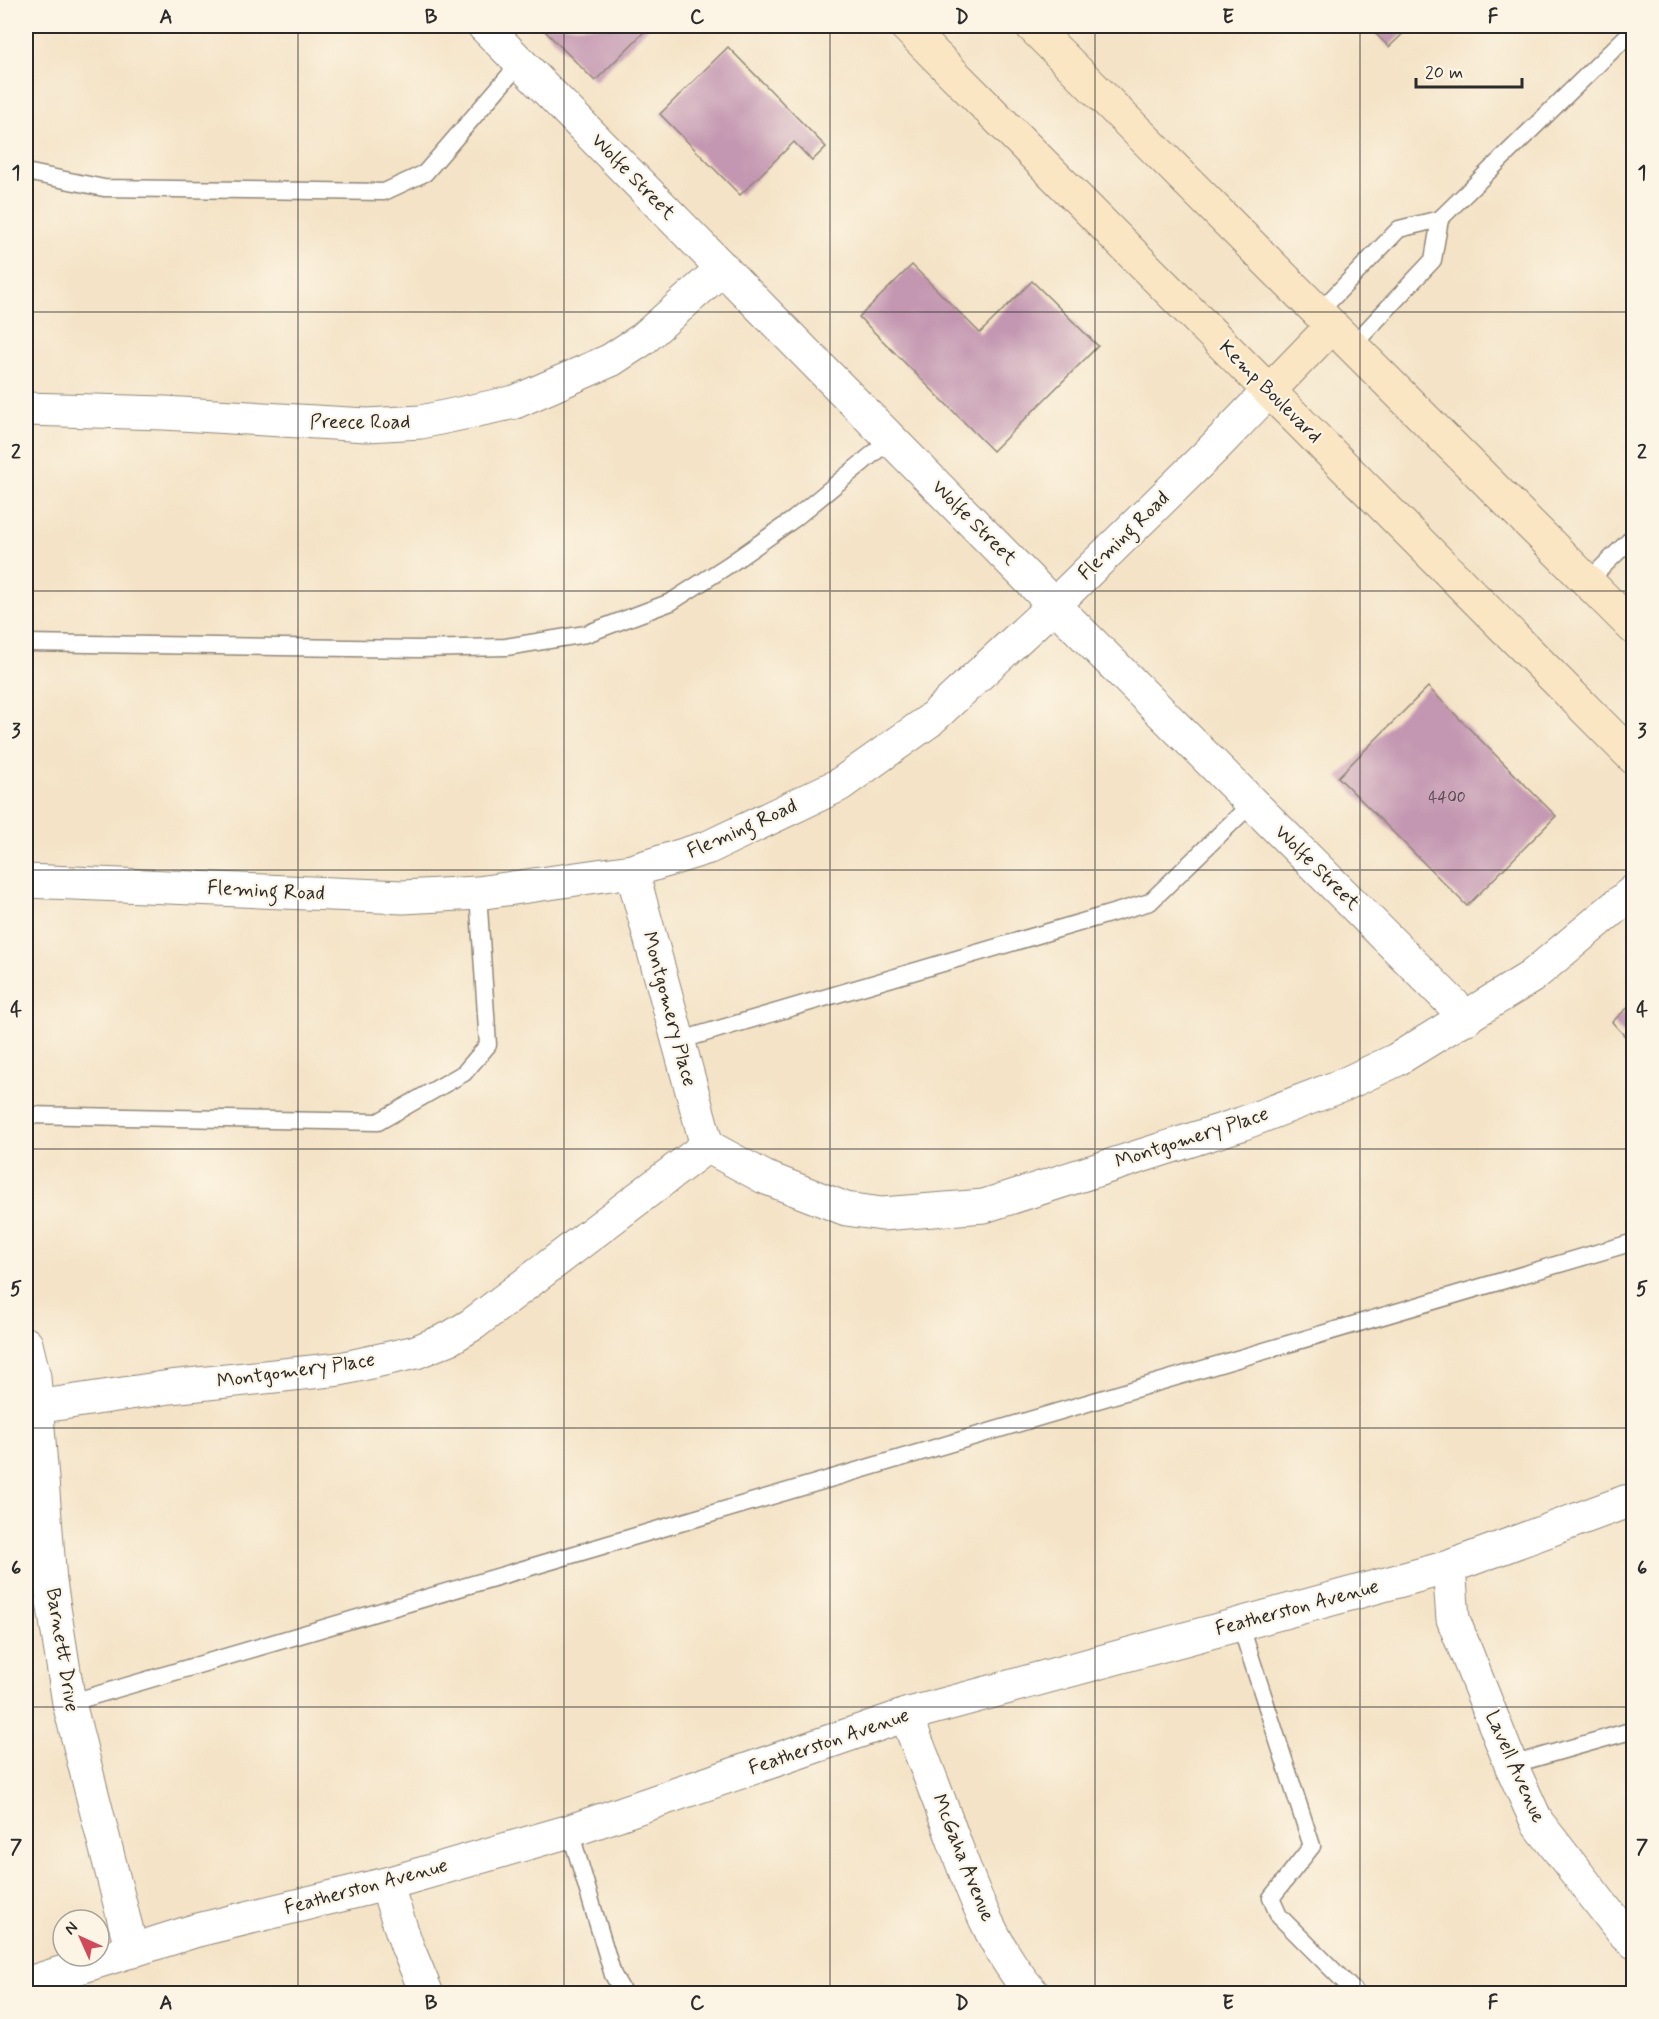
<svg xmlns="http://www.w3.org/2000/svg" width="1659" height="2019" font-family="Mynerve,sans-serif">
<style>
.building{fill:#c396b1}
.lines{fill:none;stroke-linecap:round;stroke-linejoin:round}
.lane-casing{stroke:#908778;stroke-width:19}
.street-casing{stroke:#908778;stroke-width:35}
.secondary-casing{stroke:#908778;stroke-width:35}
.lane{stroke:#fff;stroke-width:16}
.street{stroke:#fff;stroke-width:33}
.secondary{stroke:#fbe6c4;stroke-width:33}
.grid{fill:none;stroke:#2b2b2b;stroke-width:1.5;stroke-opacity:0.55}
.labels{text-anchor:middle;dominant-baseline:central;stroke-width:4.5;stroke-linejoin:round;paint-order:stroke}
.number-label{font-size:16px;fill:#51464c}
.street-label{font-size:20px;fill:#2b2b2b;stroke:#fcf5e5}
.neatline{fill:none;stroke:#2b2b2b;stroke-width:2}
.grid-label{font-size:20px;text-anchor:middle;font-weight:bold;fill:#2b2b2b}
</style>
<rect width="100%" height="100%" fill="#fcf5e5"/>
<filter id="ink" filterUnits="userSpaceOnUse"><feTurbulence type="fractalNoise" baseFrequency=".0167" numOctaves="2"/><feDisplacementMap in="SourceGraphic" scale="12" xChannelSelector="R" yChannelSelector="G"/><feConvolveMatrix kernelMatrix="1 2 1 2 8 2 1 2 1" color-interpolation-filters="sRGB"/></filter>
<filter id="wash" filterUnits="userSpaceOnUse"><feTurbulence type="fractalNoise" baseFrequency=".008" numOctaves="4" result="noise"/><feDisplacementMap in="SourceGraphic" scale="24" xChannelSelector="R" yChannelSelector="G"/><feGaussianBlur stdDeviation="1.35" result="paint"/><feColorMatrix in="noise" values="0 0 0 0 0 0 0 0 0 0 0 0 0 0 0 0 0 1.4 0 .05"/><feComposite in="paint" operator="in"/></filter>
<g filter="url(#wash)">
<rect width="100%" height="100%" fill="#f4e3c6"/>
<g id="blocks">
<g class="building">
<polygon points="540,26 650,26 595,81"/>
<polygon points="1368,26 1411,26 1389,47"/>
<polygon points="728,47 826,147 812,161 794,142 740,195 660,114"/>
<polygon points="912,265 980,333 1032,281 1098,346 993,451 859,317"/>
<polygon points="1428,687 1556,816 1467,906 1338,777"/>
<polygon points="1634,1002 1634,1046 1612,1022"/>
</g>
</g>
</g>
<g filter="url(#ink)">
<use href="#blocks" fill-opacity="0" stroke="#908778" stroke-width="1.5"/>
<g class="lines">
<g class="lane-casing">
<g id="lane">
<polyline points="26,172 104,188 384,192 425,173 521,62"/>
<polyline points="1319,312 1399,229 1440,219 1634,29"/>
<polyline points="1352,346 1433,260 1440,219"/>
<polyline points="1587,582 1634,536"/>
<polyline points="26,643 418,649 506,647 586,634 671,602 730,564 794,519 891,439"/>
<polyline points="678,1041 1150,902 1252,803"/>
<polyline points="26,1115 378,1122 464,1073 488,1045 478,893"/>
<polyline points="1240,1624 1312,1846 1271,1898 1279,1916 1357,1994"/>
<polyline points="69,1703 1634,1242"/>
<polyline points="1511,1765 1634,1730"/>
<polyline points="570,1831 613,1975 624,1994"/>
</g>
</g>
<g class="street-casing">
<g id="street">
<polyline points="484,26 1054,605 1467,1018"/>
<polyline points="26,409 164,413 367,425 421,422 515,402 611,360 643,339 723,268"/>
<polyline points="632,871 707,1146"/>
<polyline points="26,881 403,897 478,893 632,871 709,847 839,785 929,721 1054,605 1213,449 1269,391"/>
<polyline points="26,1344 34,1377 50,1582 69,1703 132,1951"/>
<polyline points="36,1407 170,1387 340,1369 416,1352 450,1338 473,1324 707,1146 764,1177 846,1209 882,1214 984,1206 1241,1124 1343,1085 1396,1060 1531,977 1634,891"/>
<polyline points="1449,1567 1453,1619 1511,1765 1537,1822 1622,1931 1634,1942"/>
<path d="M906,1715C920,1751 934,1786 947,1822C969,1881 990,1946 1033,1994"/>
<polyline points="386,1884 407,1946 427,1994"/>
<polyline points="26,1984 194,1931 386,1884 570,1831 906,1715 1449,1567 1625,1502 1634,1501"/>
</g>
</g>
<g class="secondary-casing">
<g id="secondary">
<polyline points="906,26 1634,758"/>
<polyline points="1032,26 1634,628"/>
<polyline points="1269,391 1332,326"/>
</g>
</g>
<use href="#lane" class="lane"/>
<use href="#street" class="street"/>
<use href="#secondary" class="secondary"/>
</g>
</g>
<path class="grid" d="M298,26V1994M564,26V1994M830,26V1994M1095,26V1994M1360,26V1994M26,312H1634M26,591H1634M26,870H1634M26,1149H1634M26,1428H1634M26,1707H1634"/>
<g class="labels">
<g class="number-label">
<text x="1447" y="797">4400</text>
</g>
<g class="street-label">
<text transform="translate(633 177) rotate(46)">Wolfe Street</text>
<text transform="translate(1270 392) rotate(45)">Kemp Boulevard</text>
<text x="360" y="422">Preece Road</text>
<text transform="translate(974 523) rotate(45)">Wolfe Street</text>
<text transform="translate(1124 536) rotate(-44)">Fleming Road</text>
<text transform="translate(742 829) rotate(-24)">Fleming Road</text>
<text transform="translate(1317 868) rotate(45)">Wolfe Street</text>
<text transform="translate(266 891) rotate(3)">Fleming Road</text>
<text transform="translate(669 1009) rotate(75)">Montgomery Place</text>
<text transform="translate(1192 1138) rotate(-18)">Montgomery Place</text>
<text transform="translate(296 1371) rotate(-8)">Montgomery Place</text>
<text transform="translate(1297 1608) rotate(-15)">Featherston Avenue</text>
<text transform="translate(62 1650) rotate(81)">Barnett Drive</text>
<text transform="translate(829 1742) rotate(-19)">Featherston Avenue</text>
<text transform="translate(1515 1767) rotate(66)">Lavell Avenue</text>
<text transform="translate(963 1858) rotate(68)">McGaha Avenue</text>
<text transform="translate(366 1887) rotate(-15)">Featherston Avenue</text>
</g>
</g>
<rect width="1659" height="2019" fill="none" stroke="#fcf5e5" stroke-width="66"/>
<g transform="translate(81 1938) rotate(315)"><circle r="28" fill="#fcf5e5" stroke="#a8a49b" stroke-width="1.5"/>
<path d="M0-4.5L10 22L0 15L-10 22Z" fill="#d1495b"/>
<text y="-9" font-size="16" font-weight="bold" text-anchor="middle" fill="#2b2b2b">N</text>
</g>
<path d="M1416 78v9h106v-9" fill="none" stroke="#2b2b2b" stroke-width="3"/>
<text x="1425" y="78" font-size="18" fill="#2b2b2b" stroke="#fcf5e5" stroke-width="4.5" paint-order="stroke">20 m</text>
<rect x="33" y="33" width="1593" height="1953" class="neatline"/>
<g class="grid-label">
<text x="166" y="23">A</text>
<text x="431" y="23">B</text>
<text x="697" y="23">C</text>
<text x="962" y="23">D</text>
<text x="1228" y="23">E</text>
<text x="1493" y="23">F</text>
<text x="16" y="179">1</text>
<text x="1642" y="179">1</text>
<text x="16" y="458">2</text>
<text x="1642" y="458">2</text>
<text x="16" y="737">3</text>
<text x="1642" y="737">3</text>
<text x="16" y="1016">4</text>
<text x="1642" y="1016">4</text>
<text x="16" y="1295">5</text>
<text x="1642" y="1295">5</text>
<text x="16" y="1574">6</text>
<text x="1642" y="1574">6</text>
<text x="16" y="1853">7</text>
<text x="1642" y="1853">7</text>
<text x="166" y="2009">A</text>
<text x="431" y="2009">B</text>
<text x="697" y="2009">C</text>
<text x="962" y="2009">D</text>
<text x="1228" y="2009">E</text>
<text x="1493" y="2009">F</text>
</g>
</svg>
